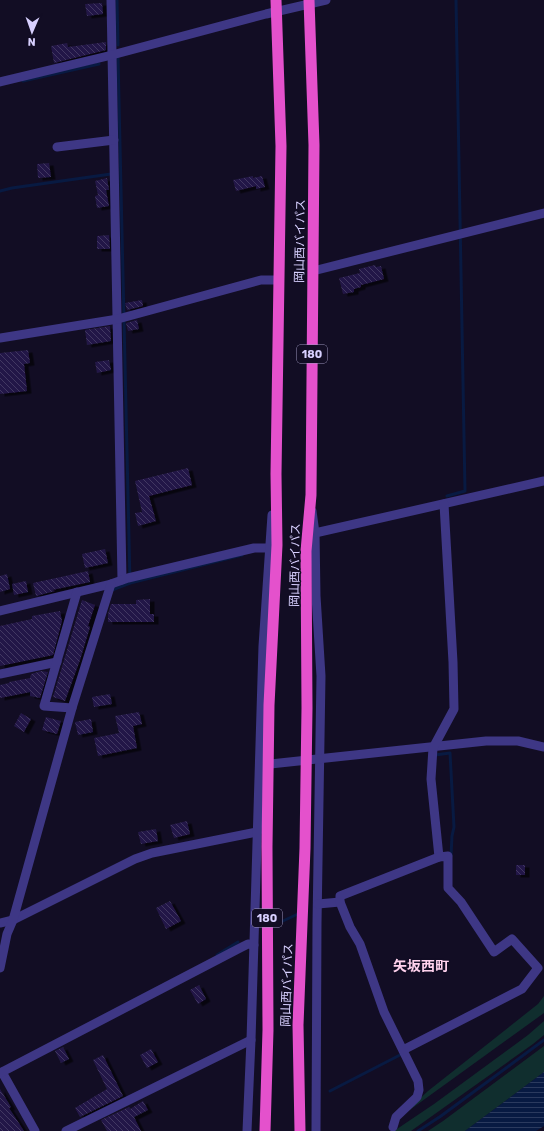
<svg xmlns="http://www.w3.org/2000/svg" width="544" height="1131" font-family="Rubik,'Noto Sans JP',sans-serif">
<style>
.green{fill:#102e2e}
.water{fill:url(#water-rules)}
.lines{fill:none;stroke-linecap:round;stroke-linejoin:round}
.stream{stroke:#081a42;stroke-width:3}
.building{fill:url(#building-back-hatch);filter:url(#shadow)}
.minor{stroke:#3e3785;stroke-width:9}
.trunk{stroke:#e451cc;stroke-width:11}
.labels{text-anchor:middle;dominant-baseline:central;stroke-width:3;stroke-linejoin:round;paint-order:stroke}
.shield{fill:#120d24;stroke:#9d96bd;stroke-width:1}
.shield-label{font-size:11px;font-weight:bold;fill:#d8d0ff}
.street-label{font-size:12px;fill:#d8d0ff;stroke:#120d24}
.quarter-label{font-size:14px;font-weight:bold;fill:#ffd2ed;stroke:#120d24}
</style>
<defs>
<pattern id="water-rules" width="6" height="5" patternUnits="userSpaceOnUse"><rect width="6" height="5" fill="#081a42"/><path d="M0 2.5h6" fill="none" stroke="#2b3a5e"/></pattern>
<pattern id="building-back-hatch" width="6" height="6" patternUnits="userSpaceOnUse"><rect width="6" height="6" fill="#241946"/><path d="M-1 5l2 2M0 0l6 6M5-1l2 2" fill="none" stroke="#433962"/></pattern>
<filter id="shadow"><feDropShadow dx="4.5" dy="2.5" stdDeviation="0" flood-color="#0009"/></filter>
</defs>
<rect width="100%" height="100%" fill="#120d24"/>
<g class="green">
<polygon points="544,996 544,1013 400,1117 428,1091 538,1004"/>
<polygon points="544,1021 544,1035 533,1044 411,1131 394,1131 434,1104 528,1035"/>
<polygon points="544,1046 544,1072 465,1131 428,1131 443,1121"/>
</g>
<polygon class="water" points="544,1072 544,1126 536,1131 465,1131"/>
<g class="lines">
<g class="stream">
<polyline points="117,0 118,45"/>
<polyline points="118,57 130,583"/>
<polyline points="23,81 99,64"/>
<polyline points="0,191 12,188 111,174"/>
<polyline points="447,496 465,491 456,0"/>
<polyline points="112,590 130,583 242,555"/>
<polyline points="435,755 450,753 454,827 452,836 451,856"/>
<polyline points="270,927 300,913"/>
<polyline points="217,955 238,942"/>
<polyline points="330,1091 400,1055"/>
<polyline points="418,1131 441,1116 544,1040"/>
</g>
</g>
<g class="building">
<polygon points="102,3 103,14 87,16 85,4"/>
<polygon points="106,42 106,50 54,63 51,46 67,43 68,47"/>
<polygon points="49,163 51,177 38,178 37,164"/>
<polygon points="253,176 253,178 262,176 265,187 256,189 256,186 236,191 233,180"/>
<polygon points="107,178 109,190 106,190 109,206 97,208 95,196 98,195 95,181"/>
<polygon points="109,235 110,249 97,249 97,236"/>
<polygon points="375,265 376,267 381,266 384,279 361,285 361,287 354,289 354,292 343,294 339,278 360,273 359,269"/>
<polygon points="142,300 143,306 127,310 125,303"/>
<polygon points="137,320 139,329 128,331 126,323"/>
<polygon points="110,326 111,341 87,345 85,330"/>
<polygon points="28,350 30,363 24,364 27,391 0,394 0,353"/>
<polygon points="109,360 111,370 97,373 95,362"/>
<polygon points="188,468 192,485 149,496 156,521 138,526 135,513 142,512 135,481"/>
<polygon points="105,549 108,563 85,568 82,554"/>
<polygon points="88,571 90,582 52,590 55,591 36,596 33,583"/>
<polygon points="7,574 10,589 0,592 0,576"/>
<polygon points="26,581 28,592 14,595 12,584"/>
<polygon points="150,599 150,614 154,614 154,622 108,622 108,614 111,604 136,604 136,600"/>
<polygon points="82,600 95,605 88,626 90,627 80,660 65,701 53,697"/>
<polygon points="60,611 62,621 53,655 0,666 0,626 32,619 32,616"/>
<polygon points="41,671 48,672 40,698 30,696 30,692 0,698 0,685 9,683 9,682 30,678 31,674"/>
<polygon points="110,694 112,704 94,707 92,697"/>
<polygon points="139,712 142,724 133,726 137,748 98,756 94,738 119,733 115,716"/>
<polygon points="21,713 31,719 24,732 14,726"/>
<polygon points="46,717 61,721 57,734 42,730"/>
<polygon points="91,719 93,732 78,735 75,722"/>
<polygon points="187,821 190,834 174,838 170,825"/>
<polygon points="156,829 158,841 141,844 138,832"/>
<rect x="516" y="865" width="9" height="10"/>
<polygon points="170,901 181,921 166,929 156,908"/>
<polygon points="199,985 206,999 198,1004 190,990"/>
<polygon points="63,1047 69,1059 61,1063 55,1051"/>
<polygon points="151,1049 158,1062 147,1068 140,1055"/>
<polygon points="103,1055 123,1096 80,1117 75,1108 107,1089 93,1060"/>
<polygon points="0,1089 11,1107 9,1108 24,1131 0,1131"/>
<polygon points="143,1101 148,1110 134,1117 141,1131 107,1131 101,1120 129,1107 130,1109"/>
</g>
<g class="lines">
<g class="minor">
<polyline points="111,0 122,580"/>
<polyline points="0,82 112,55 266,14 326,0"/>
<polyline points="57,147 114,140"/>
<polyline points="313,271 544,213"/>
<polyline points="0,338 118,319 261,280 279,280"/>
<polyline points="312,511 315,533 316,596 321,676 317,923 316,1131"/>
<polyline points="315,533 544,481"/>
<polyline points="0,611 111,584 128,578 254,548 269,548"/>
<polyline points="0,674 57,662"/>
<polyline points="72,708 44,706 77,592"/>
<polyline points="261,765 486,741 518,741 544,747"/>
<polyline points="439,857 431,779 433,748 454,709 453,662 444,504"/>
<polyline points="318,904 340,902"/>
<polyline points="0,923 13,920 135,859 152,853 257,832"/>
<polyline points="0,968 7,934 13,920 72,708 111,584"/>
<polyline points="2,1072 35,1131"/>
<polyline points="0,1073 240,948 248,944 254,945"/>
<polyline points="393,1127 396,1117 417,1097 419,1090 418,1081 384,1012 360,944 350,927 340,902 340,896 439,857 448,856 448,888 461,902 494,952 512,939 538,968 522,989 403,1050"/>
<polyline points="66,1131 251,1040"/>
<polyline points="247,1131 251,1040 263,646 272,515"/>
</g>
<g class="trunk">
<polyline points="265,1131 268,1030 267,847 269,705 277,545 276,474 281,146 276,0"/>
<polyline points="300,1131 298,1025 305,848 307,708 306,551 311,495 314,145 309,0"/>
</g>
</g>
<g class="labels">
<g class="shield">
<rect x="297" y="345" width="30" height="18" rx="3"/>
<rect x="252" y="909" width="30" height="18" rx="3"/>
</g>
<g class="shield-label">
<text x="312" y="354">180</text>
<text x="267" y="918">180</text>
</g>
<g class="street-label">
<text transform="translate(300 241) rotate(-89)">岡山西バイパス</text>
<text transform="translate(295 565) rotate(-89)">岡山西バイパス</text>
<text transform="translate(287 985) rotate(-88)">岡山西バイパス</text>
</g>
<g class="quarter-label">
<text x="421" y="966">矢坂西町</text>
</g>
</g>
<g transform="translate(32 32) rotate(182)" stroke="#120d24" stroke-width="3" paint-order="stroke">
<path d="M0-3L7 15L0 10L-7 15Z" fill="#d8d0ff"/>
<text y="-6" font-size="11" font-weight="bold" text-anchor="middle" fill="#d8d0ff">N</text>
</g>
</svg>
